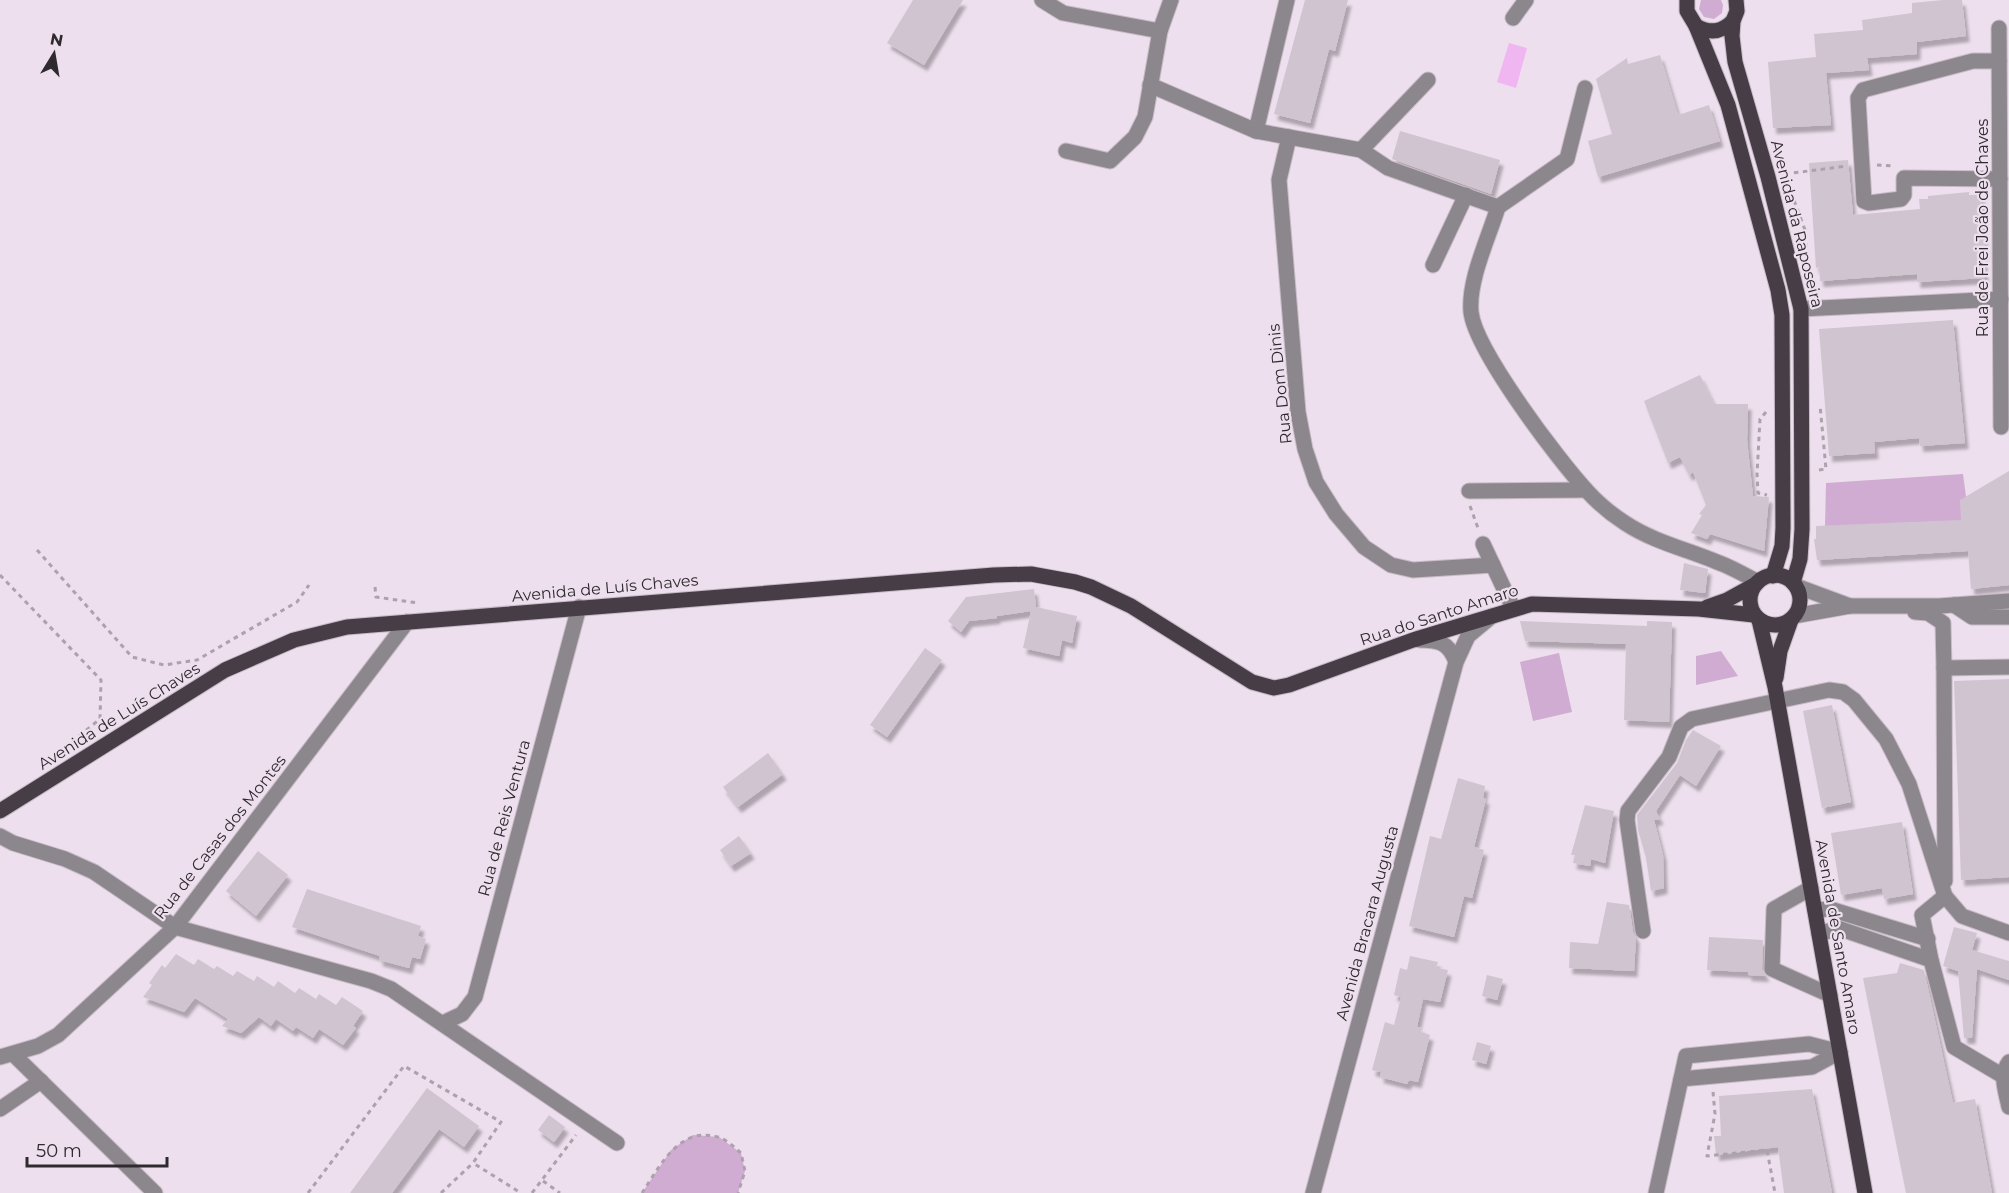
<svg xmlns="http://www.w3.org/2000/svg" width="2009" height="1193" font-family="Montserrat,sans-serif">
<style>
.green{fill:#d1acd2}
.water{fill:#f0b6f2}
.building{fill:#d1c4d1;filter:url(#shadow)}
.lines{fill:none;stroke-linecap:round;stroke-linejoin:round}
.minor-casing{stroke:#c7bbc7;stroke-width:17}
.major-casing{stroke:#c7bbc7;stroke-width:17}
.path{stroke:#aca1ac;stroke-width:3;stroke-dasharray:4.5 4.5;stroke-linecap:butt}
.minor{stroke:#8c878c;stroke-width:15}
.major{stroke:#463d46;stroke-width:15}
.labels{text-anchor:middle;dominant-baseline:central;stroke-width:4.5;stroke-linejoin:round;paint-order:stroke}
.street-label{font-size:16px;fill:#2f2a2f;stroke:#eddfed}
</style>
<defs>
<filter id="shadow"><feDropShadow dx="3.5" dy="6" stdDeviation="1.5" flood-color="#0004"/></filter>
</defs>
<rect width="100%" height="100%" fill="#eddfed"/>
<g class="green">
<polygon points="1701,0 1721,0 1723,5 1722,13 1714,19 1704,17 1699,9"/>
<polygon points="1963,474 1971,534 1956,536 1946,521 1825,527 1826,483"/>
<polygon points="1721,651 1738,676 1696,685 1696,656"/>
<polygon points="1559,653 1572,712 1533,721 1520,662"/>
<polygon points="693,1135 719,1137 741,1153 745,1171 738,1193 642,1193 671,1150"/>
</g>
<polygon class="water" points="1509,43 1527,48 1516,88 1497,82"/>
<g class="building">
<polygon points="913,0 963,0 924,65 887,43"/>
<polygon points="1305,0 1348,0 1335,51 1329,49 1310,123 1274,114"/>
<polygon points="1943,0 1962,0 1966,36 1917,42 1917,54 1867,58 1869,70 1826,73 1831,125 1773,128 1768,62 1816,57 1814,34 1863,30 1862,20 1912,13 1912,3"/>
<polygon points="1660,55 1678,115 1709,105 1720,141 1598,177 1588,141 1612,134 1596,79 1627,58 1628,64"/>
<polygon points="1400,131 1500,160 1491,194 1392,159"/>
<polygon points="1848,160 1853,215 1920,209 1919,199 1928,199 1928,196 1969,192 1969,195 1981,195 1985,253 1983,254 1985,278 1917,282 1917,274 1820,281 1819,267 1816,268 1809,163"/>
<polygon points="1953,320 1965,443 1920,446 1919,438 1874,442 1875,453 1829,456 1819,329"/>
<polygon points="1700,375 1714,404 1748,404 1747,440 1753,496 1769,497 1764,551 1710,534 1707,539 1691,533 1702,515 1699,514 1706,505 1693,472 1689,475 1680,457 1668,463 1644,401"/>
<polygon points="2009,471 2009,585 1971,589 1968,551 1817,560 1814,539 1816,539 1816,526 1961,520 1960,500"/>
<polygon points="1684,563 1708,569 1705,593 1680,590"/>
<polygon points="1034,589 1036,607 1077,616 1072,643 1062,640 1059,656 1023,648 1031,611 997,616 997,618 969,621 961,632 948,621 966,597"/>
<polygon points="1520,621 1647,626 1647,621 1672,622 1669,722 1624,720 1626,644 1525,641"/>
<polygon points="925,648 942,660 887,737 870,725"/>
<polygon points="2009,679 2009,877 1961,880 1954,681"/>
<polygon points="1832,705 1851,802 1822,808 1803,711"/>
<polygon points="1693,730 1721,746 1696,786 1680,775 1656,811 1660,819 1654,820 1663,855 1664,888 1651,891 1646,858 1638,830 1637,815 1677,763 1686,740"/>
<polygon points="768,753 783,774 738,807 723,787"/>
<polygon points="1458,778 1485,786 1483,798 1486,799 1474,847 1484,850 1472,898 1464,896 1454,937 1409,926 1430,836 1441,839"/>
<polygon points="1585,805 1614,811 1605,863 1591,859 1590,866 1573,863 1575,855 1571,855"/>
<polygon points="1902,822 1913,894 1884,899 1882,888 1841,895 1831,833"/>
<polygon points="739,836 751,853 731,866 720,850"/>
<polygon points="258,851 288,875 256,916 226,891"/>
<polygon points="307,889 421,926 418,936 426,939 420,959 412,957 409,968 379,960 380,956 292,927"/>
<polygon points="1607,902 1629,905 1633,932 1636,938 1634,971 1569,968 1570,942 1598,944"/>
<polygon points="1954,927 1977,933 1972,950 2009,961 2009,980 1977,969 1972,1038 1964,1038 1958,971 1943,966"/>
<polygon points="1709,937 1763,940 1762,969 1766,976 1748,975 1748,972 1707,970"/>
<polygon points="176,954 194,965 198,959 214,969 217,966 233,976 237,971 254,981 257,976 274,987 278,981 295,993 299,988 316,999 319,994 336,1005 342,997 363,1011 353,1026 356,1028 343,1045 319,1029 313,1038 296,1027 293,1031 276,1019 271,1026 259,1017 241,1033 222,1026 228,1019 195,998 184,1012 143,997 152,985 149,983 162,965 165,968"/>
<polygon points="1410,956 1438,962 1436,968 1448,970 1440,1002 1423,999 1417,1027 1422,1028 1421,1032 1430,1035 1418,1082 1409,1080 1407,1084 1380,1077 1381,1072 1372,1070 1385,1022 1394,1025 1401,997 1394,995 1400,968 1407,970"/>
<polygon points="1900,963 1924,970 1953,1103 1975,1099 1992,1193 1906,1193 1863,978 1897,973"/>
<polygon points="1487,975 1503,979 1497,1000 1482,996"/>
<polygon points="1477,1042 1491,1046 1486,1064 1472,1060"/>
<polygon points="427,1088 479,1126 464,1147 439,1129 392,1193 350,1193"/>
<polygon points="1812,1089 1832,1193 1784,1193 1778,1147 1716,1155 1714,1136 1721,1136 1719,1096"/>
<polygon points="549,1115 565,1127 554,1142 538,1130"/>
</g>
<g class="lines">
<g class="minor-casing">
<g id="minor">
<polyline points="1042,0 1063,13 1160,31"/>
<polyline points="1513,18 1526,0"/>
<polyline points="1999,28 2001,427"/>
<polyline points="1999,61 1973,61 1863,90 1858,98 1864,201 1869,203 1901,199 1904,195 1904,178 2000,179"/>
<polyline points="1150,85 1256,131 1361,150 1388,168 1498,207"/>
<polyline points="1256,131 1287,0"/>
<polyline points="1289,137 1279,180 1298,412 1305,449 1316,482 1336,514 1364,547 1391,565 1413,570 1493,565"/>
<polyline points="1361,150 1428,80"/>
<polyline points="1066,151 1110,161 1135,137 1145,117 1160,31 1171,0"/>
<path d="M1498,207C1489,237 1468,280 1471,312C1475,350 1559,461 1587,491C1598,503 1611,514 1625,523C1654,542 1686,549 1717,562C1731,567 1745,575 1758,582"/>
<polyline points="1498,207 1567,159 1585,88"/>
<polyline points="1433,265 1466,195"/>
<polyline points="1801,309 2001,299"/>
<polyline points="1469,491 1586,490"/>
<polyline points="1483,544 1513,608"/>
<polyline points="1796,586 1850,606"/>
<polyline points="1954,605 1972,617 2009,617"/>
<polyline points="1915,612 1928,613 1943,623 1944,668 2009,667"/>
<polyline points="1794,616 1850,606 1939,606 2009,601"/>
<path d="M1419,640C1438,640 1449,642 1456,662"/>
<polyline points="1944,668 1945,881"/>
<polyline points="0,836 13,843 65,859 94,872 175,927 371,981 391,989 617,1143"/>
<polyline points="1811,888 1774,909 1772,969 1830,995"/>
<polyline points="1945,896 1922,915 1931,960 1954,1047 2003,1076"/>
<polyline points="1815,910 1830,909 1928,939"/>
<polyline points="1643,931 1627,820 1628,811 1669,757 1681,727 1692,719 1829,690 1843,692 1854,700 1886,739 1909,784 1945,896 1962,916 2009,933"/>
<polyline points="1819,934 1838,928 1931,960"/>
<polyline points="443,1023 462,1014 475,997 579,607"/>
<polyline points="13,1054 155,1193"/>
<polyline points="0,1057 38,1046 58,1035 175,927 407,622"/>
<path d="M2009,1062C1999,1075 2006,1092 2009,1107"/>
<polyline points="1681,1079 1812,1067 1840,1052"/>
<polyline points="0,1109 41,1081"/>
<polyline points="1313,1193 1456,662 1468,636 1492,616"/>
<polyline points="1656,1193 1686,1056 1809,1044 1840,1052"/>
</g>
</g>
<g class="major-casing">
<g id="major">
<polyline points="1687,0 1687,11 1696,26 1728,105 1778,290 1782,315 1783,528 1782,546 1773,576"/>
<polyline points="1736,0 1737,11 1733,21 1732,36 1735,62 1768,177 1801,309 1802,529 1800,559 1793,583"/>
<path d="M1696,26C1710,34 1722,32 1733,21"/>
<circle cx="1775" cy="600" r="25"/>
<polyline points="1707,607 1727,600 1756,584"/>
<polyline points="1759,620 1775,687 1865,1193"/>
<polyline points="1776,678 1780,651 1791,620"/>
<polyline points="0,811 225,670 294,640 347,627 994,575 1031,574 1075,582 1091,587 1131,606 1252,682 1274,688 1289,685 1413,640 1532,604 1699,609 1754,615"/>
</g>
</g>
<g class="path">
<polyline points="1877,165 1895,166"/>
<polyline points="1785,174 1847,166"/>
<polyline points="1791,192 1805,230 1807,258"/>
<polyline points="1766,412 1760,419 1757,474 1758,493 1767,495"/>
<polyline points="1819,470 1826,469 1820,405"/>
<polyline points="1470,506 1478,528"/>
<polyline points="37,550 132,657 164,665 197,660 297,602 309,585"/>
<polyline points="0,575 101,680 100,719 58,753"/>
<polyline points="375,587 376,597 418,603"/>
<polyline points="1713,1092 1715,1114 1707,1156 1767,1150 1775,1193"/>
<polyline points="543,1181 560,1193"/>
<polyline points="308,1193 404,1066 501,1122 473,1163 521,1193"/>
<polyline points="441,1193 473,1163"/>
<polyline points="532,1193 576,1135"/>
<path d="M642,1193C660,1166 679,1126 718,1137C726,1139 735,1148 741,1153L745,1171L738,1193"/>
</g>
<use href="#minor" class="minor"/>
<use href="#major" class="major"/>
</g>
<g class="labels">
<g class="street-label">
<text transform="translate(1797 224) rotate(76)">Avenida da Raposeira</text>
<text transform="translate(1982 228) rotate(-90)">Rua de Frei João de Chaves</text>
<text transform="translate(1280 384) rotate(-96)">Rua Dom Dinis</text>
<text transform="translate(605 588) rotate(-5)">Avenida de Luís Chaves</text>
<text transform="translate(1439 615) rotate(-18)">Rua do Santo Amaro</text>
<text transform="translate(119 716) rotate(-32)">Avenida de Luís Chaves</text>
<text transform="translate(504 818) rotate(-75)">Rua de Reis Ventura</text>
<text transform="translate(220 837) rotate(-52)">Rua de Casas dos Montes</text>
<text transform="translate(1367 923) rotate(-75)">Avenida Bracara Augusta</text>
<text transform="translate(1838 937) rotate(80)">Avenida de Santo Amaro</text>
</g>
</g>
<g transform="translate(54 54) rotate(11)" stroke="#eddfed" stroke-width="4.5" paint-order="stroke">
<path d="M0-4.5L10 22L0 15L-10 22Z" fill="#2f2a2f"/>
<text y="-9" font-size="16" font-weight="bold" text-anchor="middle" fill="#2f2a2f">N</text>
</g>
<path d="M27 1157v9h140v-9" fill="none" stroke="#2f2a2f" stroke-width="3"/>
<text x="36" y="1157" font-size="18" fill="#2f2a2f" stroke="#eddfed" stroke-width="4.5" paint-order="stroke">50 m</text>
</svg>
